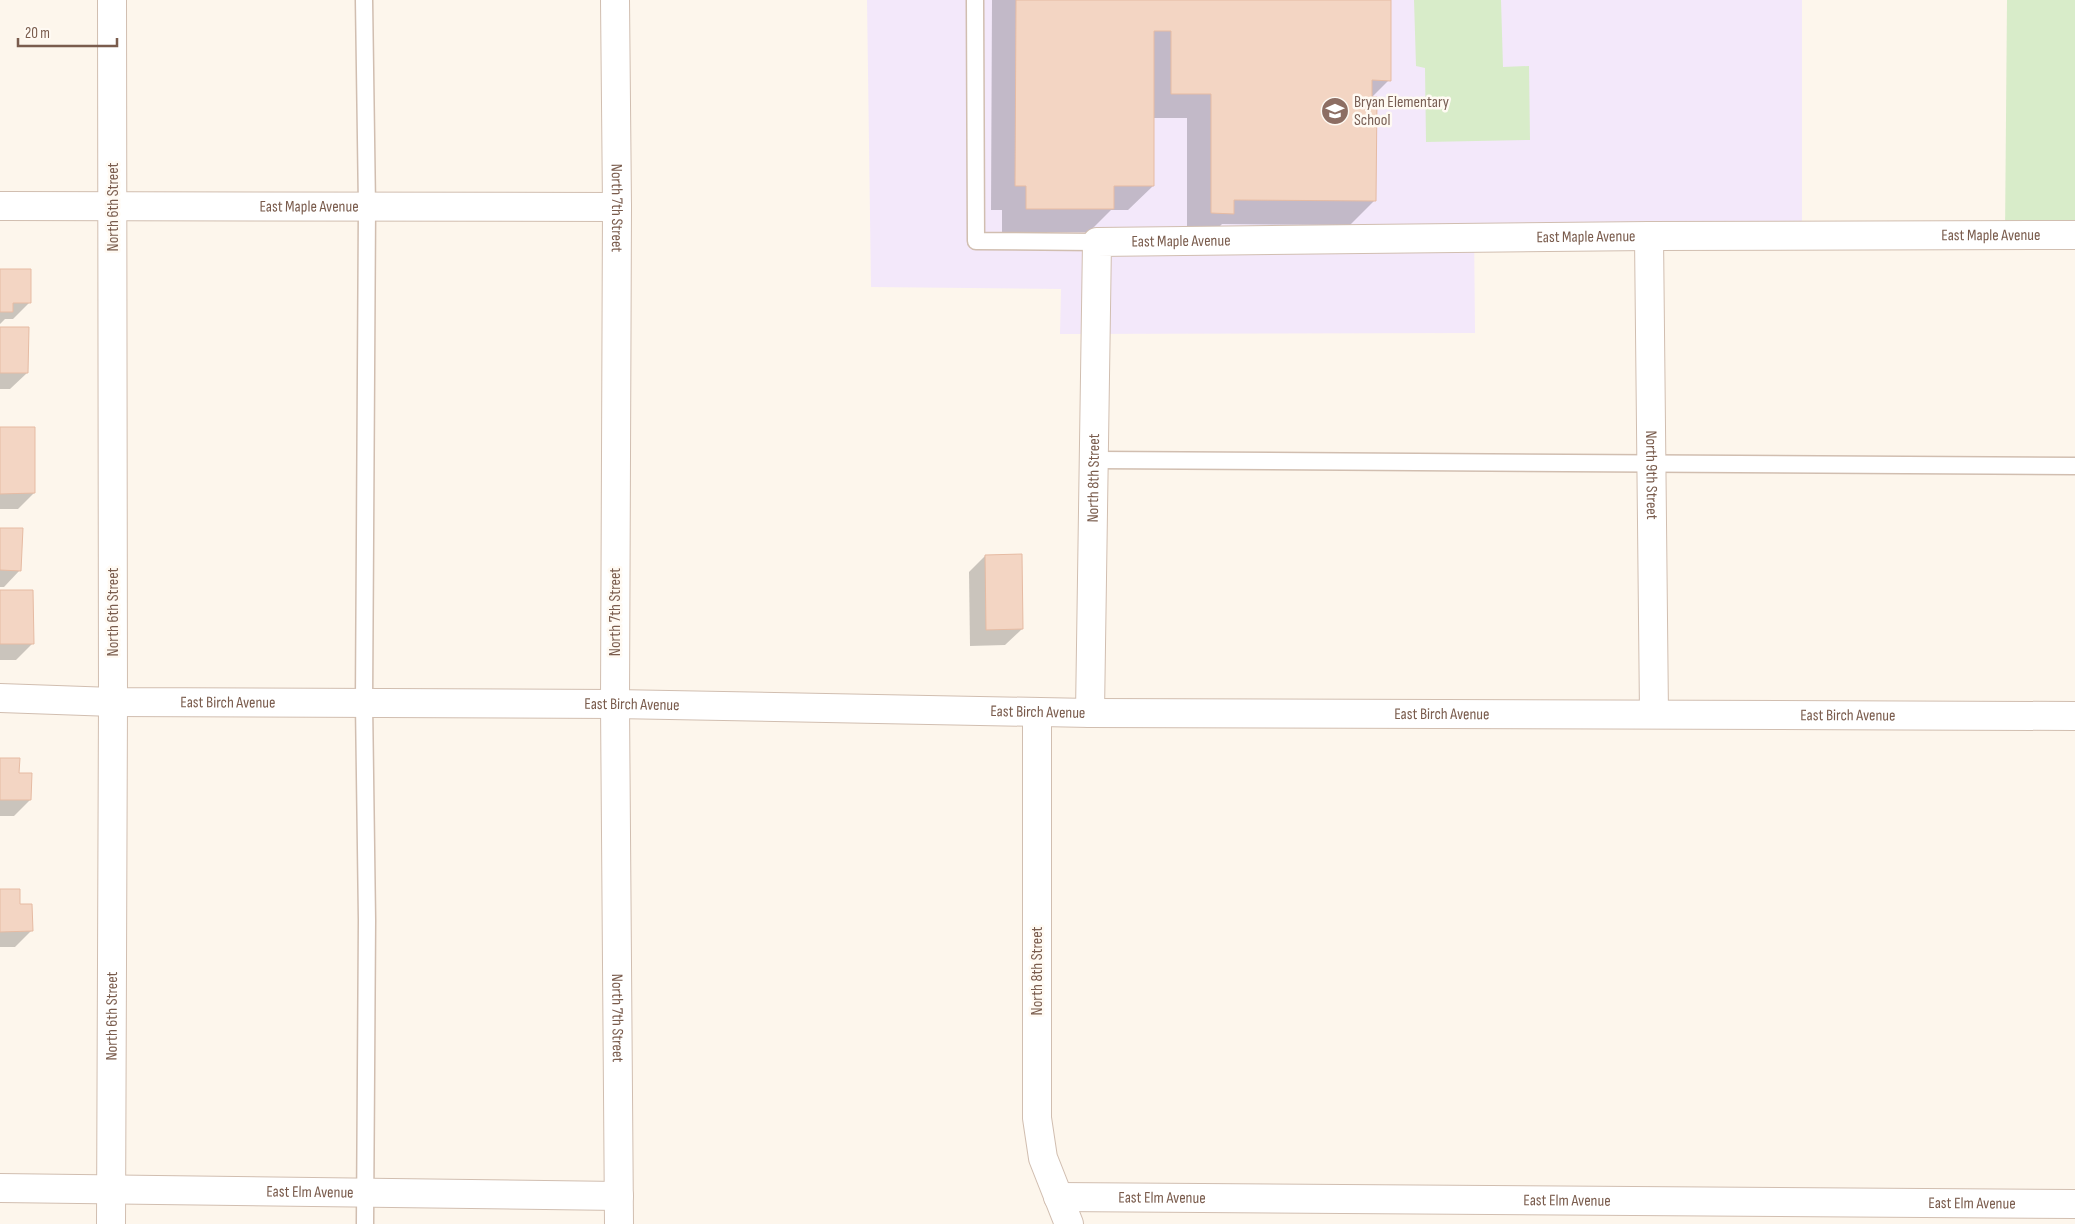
<svg xmlns="http://www.w3.org/2000/svg" width="2075" height="1224" font-family="'Sofia Sans Condensed',sans-serif">
<style>
.education{fill:#f3e8fa}
.green{fill:#d8ecc9}
.shadow{fill:#0003}
.building{fill:#f3d5c3;stroke:#e6bba3}
.lines{fill:none;stroke-linecap:round;stroke-linejoin:round}
.service-casing{stroke:#d1beb0;stroke-width:19}
.minor-casing{stroke:#d1beb0;stroke-width:30}
.tertiary-casing{stroke:#d1beb0;stroke-width:30}
.service{stroke:#fff;stroke-width:16}
.minor{stroke:#fff;stroke-width:28}
.tertiary{stroke:#fff;stroke-width:28}
.labels{text-anchor:middle;dominant-baseline:central;stroke-width:5;stroke-linejoin:round;paint-order:stroke}
.education-label{font-size:16px;fill:#785e54;stroke:#fffaf3;text-anchor:start}
.street-label{font-size:16px;fill:#7a5c4d;stroke:#fffaf3}
</style>
<rect width="100%" height="100%" fill="#fdf6ec"/>
<polygon class="education" points="867,0 1802,0 1802,222 1474,225 1475,333 1060,334 1061,289 871,287"/>
<g class="green">
<polygon points="1414,0 1501,0 1503,67 1529,66 1530,140 1426,142 1425,68 1416,66"/>
<polygon points="2007,0 2075,0 2075,235 2005,235"/>
</g>
<g class="shadow">
<polygon points="992,0 1390,0 1389,80 1371,98 1375,200 1350,225 1222,224 1208,238 1187,237 1187,118 1153,118 1153,186 1128,210 1111,210 1089,232 1002,232 1002,210 991,210"/>
<polygon points="0,270 29,303 13,319 5,319 0,324"/>
<polygon points="0,328 27,373 10,389 0,389"/>
<polygon points="0,428 34,493 18,509 0,509"/>
<polygon points="0,529 20,570 4,587 0,587"/>
<polygon points="985,556 1022,629 1005,645 970,646 969,572"/>
<polygon points="0,591 33,643 16,660 0,660"/>
<polygon points="0,759 18,774 30,800 14,816 0,816"/>
<polygon points="0,890 18,905 31,931 15,947 0,947"/>
</g>
<g class="building">
<polygon points="1016,0 1391,0 1391,81 1372,80 1372,97 1377,97 1376,201 1234,200 1234,214 1211,213 1211,94 1171,94 1171,31 1154,31 1154,186 1114,186 1114,209 1026,209 1026,186 1015,186"/>
<polygon points="0,269 31,269 31,303 13,303 13,312 0,312"/>
<polygon points="0,327 29,327 28,373 0,373"/>
<polygon points="0,427 35,427 35,493 0,494"/>
<polygon points="0,528 23,528 21,571 0,570"/>
<polygon points="1022,554 1023,629 986,630 985,555"/>
<polygon points="0,590 33,590 34,644 0,644"/>
<polygon points="0,758 20,758 19,773 32,773 31,800 0,800"/>
<polygon points="0,889 20,889 20,904 32,904 33,931 0,932"/>
</g>
<g class="lines">
<g class="service-casing">
<g id="service">
<polyline points="364,0 367,207 364,703 367,920 365,1224"/>
<polyline points="975,0 976,241 1097,242"/>
<polyline points="1095,460 2075,466"/>
</g>
</g>
<g class="minor-casing">
<g id="minor">
<path id="s1" d="M0,206L617,207"/>
<path id="s2" d="M1649,236L1654,714"/>
<path id="s3" d="M0,698L113,702L615,704L1090,713L2075,716"/>
<polyline points="1037,712 1037,1118 1043,1158 1069,1224"/>
<path id="s4" d="M1090,713L1097,242L1649,236L2075,235"/>
<path id="s5" d="M0,1188L619,1196"/>
<path id="s6" d="M1058,1197L2075,1204"/>
<path id="s7" d="M111,1224L113,702L112,0"/>
</g>
</g>
<g class="tertiary-casing">
<g id="tertiary">
<path id="s8" d="M615,0L617,207L615,704L619,1224"/>
</g>
</g>
<use href="#service" class="service"/>
<use href="#minor" class="minor"/>
<use href="#tertiary" class="tertiary"/>
</g>
<defs>
<g id="school-disc" transform="scale(1.4375)"><circle r="9.5" fill="#8d6e63" stroke="#fffaf3"/><path d="M0-5L7-2L0 1L-7-2ZM-4 1L0 2.5L4 1V4Q0 6-4 4Z" fill="#fff"/></g>
</defs>
<g fill-rule="evenodd">
<use href="#school-disc" x="1335" y="111"/>
</g>
<g class="labels">
<g class="education-label">
<text x="1354" y="102">Bryan Elementary<tspan x="1354" dy="18">School</tspan></text>
</g>
<g class="street-label">
<text transform="translate(113 207) rotate(-90)">North 6th Street</text>
<text stroke="none"><textPath href="#s1" startOffset="309">East Maple Avenue</textPath></text>
<text stroke="none"><textPath href="#s8" startOffset="208">North 7th Street</textPath></text>
<text stroke="none"><textPath href="#s4" startOffset="1365">East Maple Avenue</textPath></text>
<text stroke="none"><textPath href="#s4" startOffset="960">East Maple Avenue</textPath></text>
<text stroke="none"><textPath href="#s4" startOffset="555">East Maple Avenue</textPath></text>
<text stroke="none"><textPath href="#s2" startOffset="239">North 9th Street</textPath></text>
<text stroke="none"><textPath href="#s4" startOffset="235">North 8th Street</textPath></text>
<text transform="translate(113 612) rotate(-90)">North 6th Street</text>
<text transform="translate(615 612) rotate(-90)">North 7th Street</text>
<text stroke="none"><textPath href="#s3" startOffset="228">East Birch Avenue</textPath></text>
<text stroke="none"><textPath href="#s3" startOffset="632">East Birch Avenue</textPath></text>
<text stroke="none"><textPath href="#s3" startOffset="1038">East Birch Avenue</textPath></text>
<text stroke="none"><textPath href="#s3" startOffset="1442">East Birch Avenue</textPath></text>
<text stroke="none"><textPath href="#s3" startOffset="1848">East Birch Avenue</textPath></text>
<text transform="translate(1037 971) rotate(-90)">North 8th Street</text>
<text stroke="none"><textPath href="#s7" startOffset="208">North 6th Street</textPath></text>
<text stroke="none"><textPath href="#s8" startOffset="1018">North 7th Street</textPath></text>
<text stroke="none"><textPath href="#s5" startOffset="310">East Elm Avenue</textPath></text>
<text stroke="none"><textPath href="#s6" startOffset="104">East Elm Avenue</textPath></text>
<text stroke="none"><textPath href="#s6" startOffset="509">East Elm Avenue</textPath></text>
<text stroke="none"><textPath href="#s6" startOffset="914">East Elm Avenue</textPath></text>
</g>
</g>
<path d="M18 38v8h99v-8" fill="none" stroke="#7a5c4d" stroke-width="2.5"/>
<text x="25" y="38" font-size="15" fill="#7a5c4d" stroke="#fffaf3" stroke-width="4" paint-order="stroke">20 m</text>
</svg>
